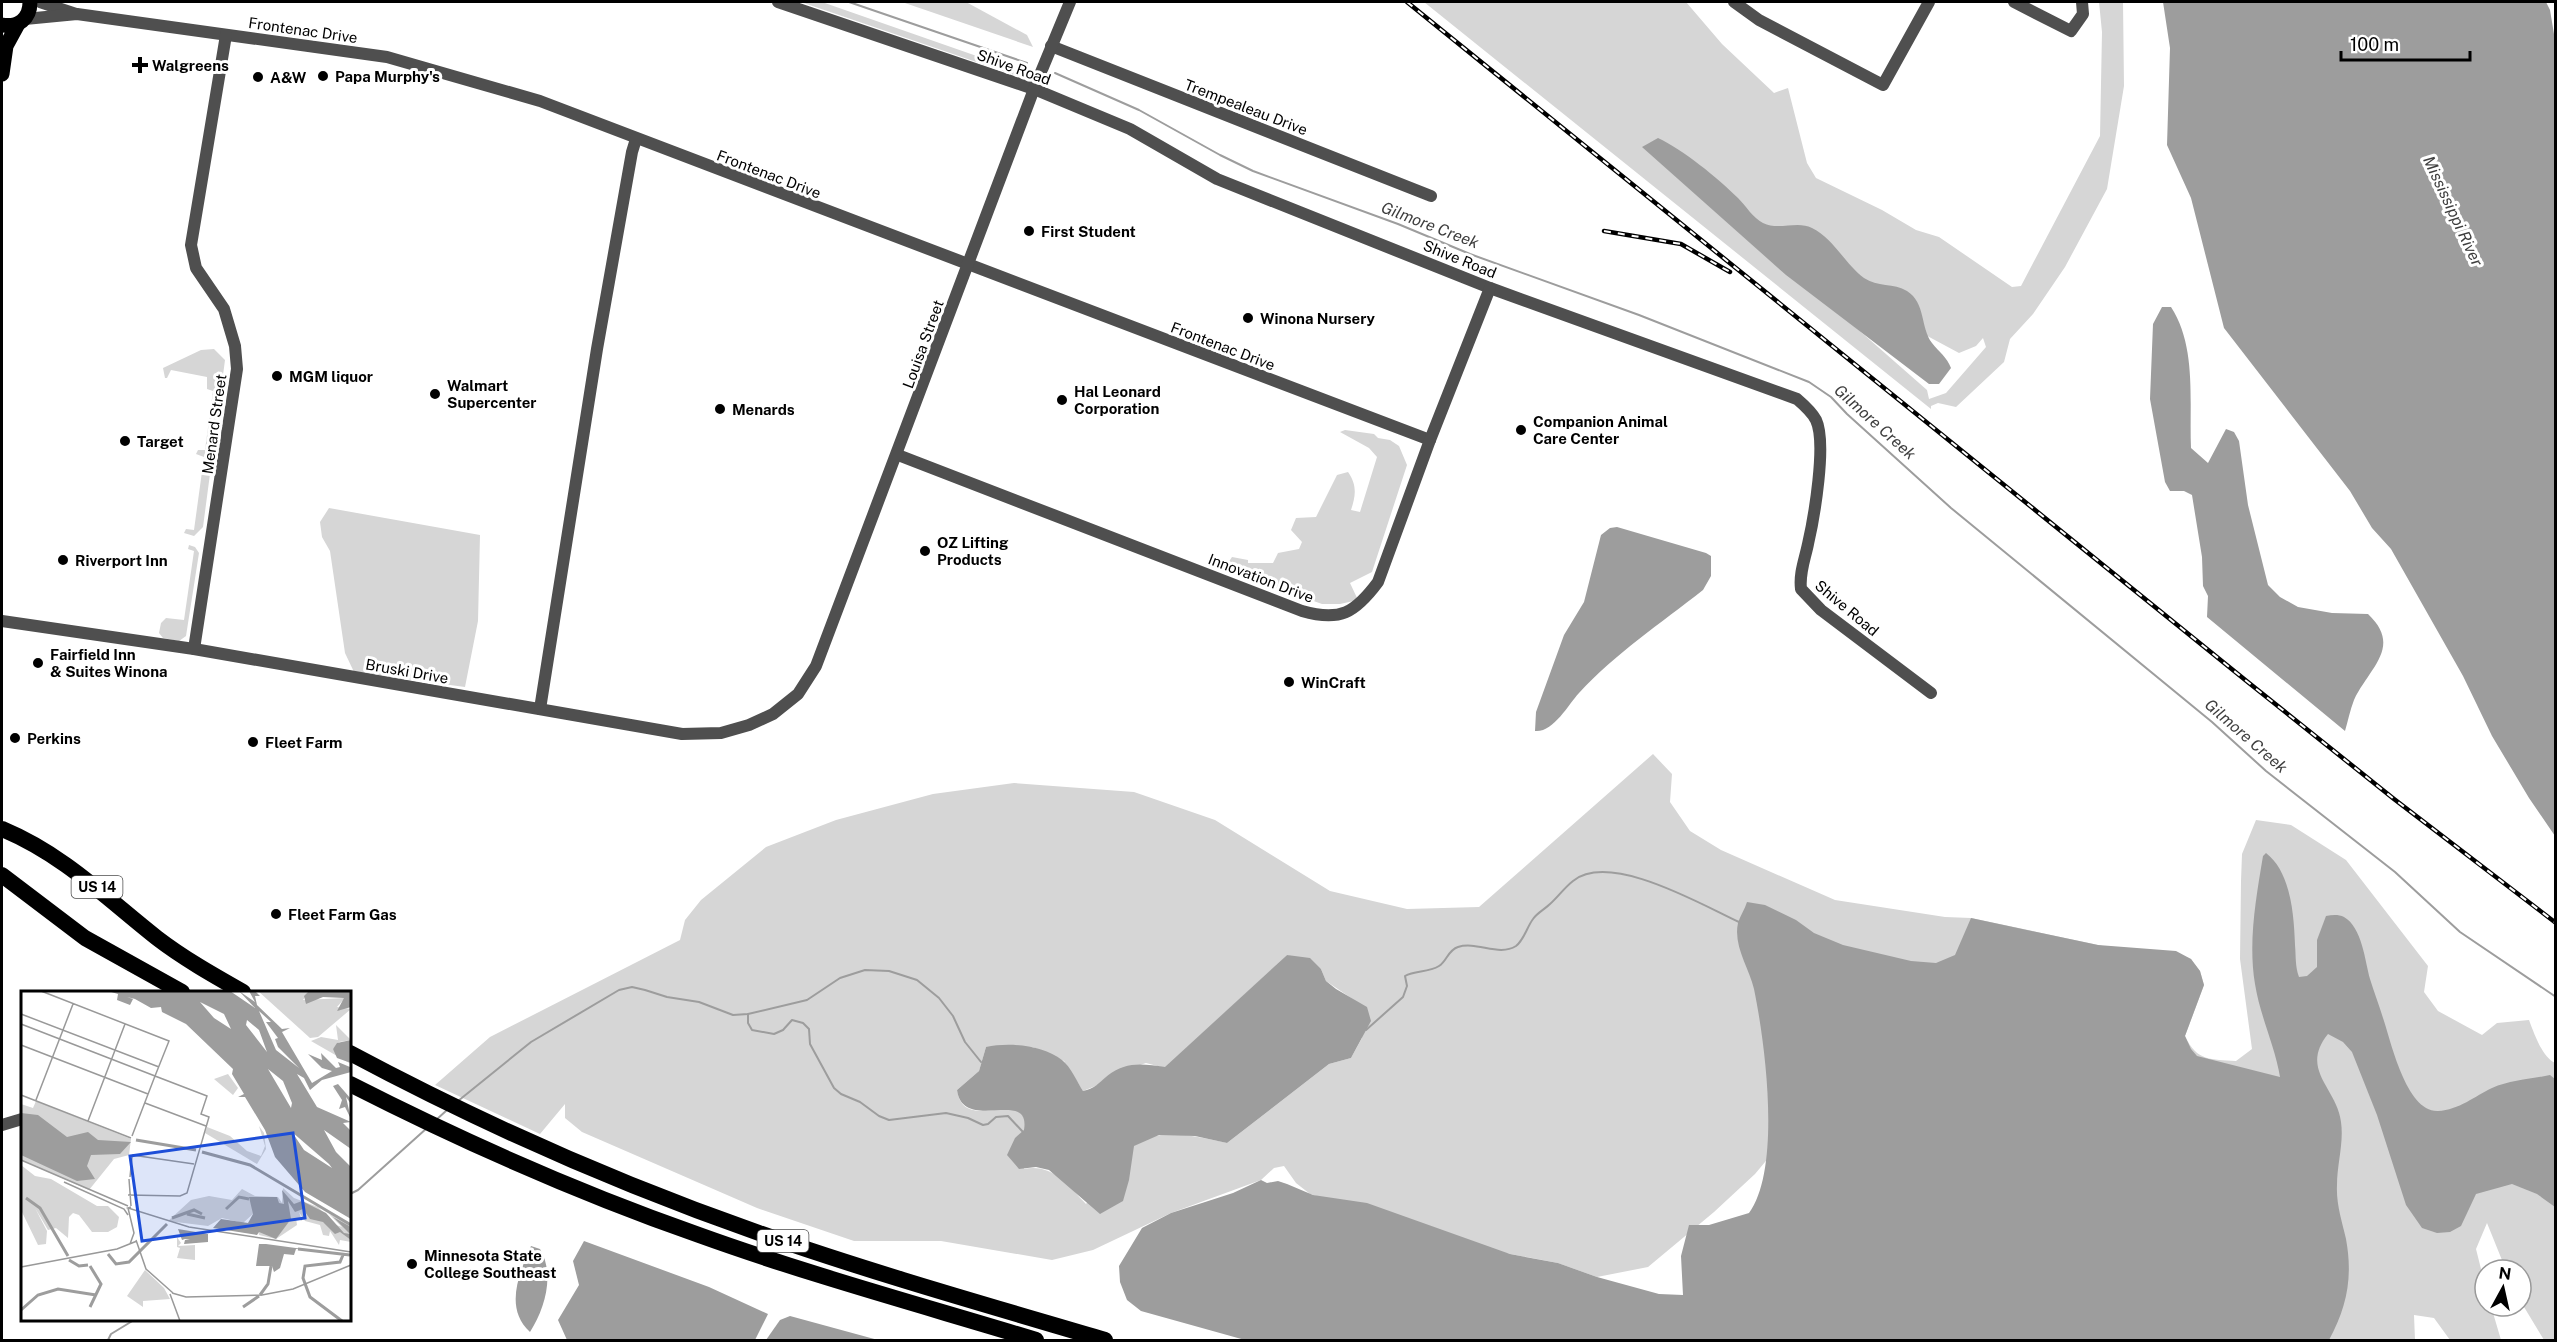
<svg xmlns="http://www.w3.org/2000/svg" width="2557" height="1342" font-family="'Public Sans',sans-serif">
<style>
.green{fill:#d6d6d6;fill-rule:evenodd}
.water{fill:#9d9d9d}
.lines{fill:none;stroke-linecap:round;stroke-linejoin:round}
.stream{stroke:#9d9d9d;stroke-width:2}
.minor{stroke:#4f4f4f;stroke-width:12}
.major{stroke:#000;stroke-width:15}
.highway{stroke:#000;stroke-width:16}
.rail-casing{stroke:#000;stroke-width:4.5}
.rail{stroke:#fff;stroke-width:2;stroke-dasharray:7;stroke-linecap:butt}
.poi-dot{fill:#000;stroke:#fff;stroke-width:2}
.labels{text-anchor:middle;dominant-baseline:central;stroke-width:6;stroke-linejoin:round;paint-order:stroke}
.shield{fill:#fff;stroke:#4c4c4c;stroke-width:1.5}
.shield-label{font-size:14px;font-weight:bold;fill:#000}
.street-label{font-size:15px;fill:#000;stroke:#fff}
.poi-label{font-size:15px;font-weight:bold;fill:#000;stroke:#fff;text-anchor:start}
.water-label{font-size:16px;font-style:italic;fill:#3e3e3e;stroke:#fff}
.inset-river{fill:none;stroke:#9d9d9d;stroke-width:3}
.inset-road{fill:none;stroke:#999;stroke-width:1.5}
.view{fill:#1d4ed8;fill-opacity:0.15;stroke:#1d4ed8;stroke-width:3}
.inset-edge{fill:none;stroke:#000;stroke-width:3}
</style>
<rect width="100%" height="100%" fill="#fff"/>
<g class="green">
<polygon points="801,2 822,2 991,61 1027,71 1020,77"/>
<polygon points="902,2 966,2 1027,35 1033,47"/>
<path d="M1424,2H1686L1722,44L1774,93L1788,88L1807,163L1816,178L1882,210L1916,230L1939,237L2012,287L2021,286L2100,136L2102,32L2099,2H2123L2124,86L2107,189L2065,267L2033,314L2010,339L2004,362L1956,407L1938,403L1931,406V409ZM1740,226L1905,324L1959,353L1976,346L1983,338L1986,347L1946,393L1929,399L1927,390Z"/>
<polygon points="214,349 225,360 203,527 194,536 184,533 186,529 194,530 204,457 196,454 198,450 205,450 213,391 207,389 207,377 171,370 167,378 165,378 163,368 201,350"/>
<path d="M1345,430L1374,434L1378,438L1390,440L1399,446L1407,465L1372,572L1350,583L1358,600L1340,604H1322L1224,569L1232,557L1248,560V563H1273L1278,553L1299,549L1302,542L1291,530L1296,518L1316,517L1337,475L1348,472C1357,485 1356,495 1351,510L1360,512L1377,457L1369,448L1340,432Z"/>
<polygon points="329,508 480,535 478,621 465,687 354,672 345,653 330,551 322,537 320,522"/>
<polygon points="189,545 195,547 199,553 186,636 179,641 163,638 159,633 161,623 166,618 184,620 194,551 188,549"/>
<path d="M1653,754L1672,774L1670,802L1690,831L1721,850L1835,900L1945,917L1971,918L2103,946L2174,952L2191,959L2200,971L2204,985L2185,1036C2197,1062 2211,1059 2236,1061L2252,1049L2240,959L2241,881L2242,854L2256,820L2291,825L2346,860L2428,966L2424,992L2438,1011L2482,1035L2497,1023L2529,1020C2534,1033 2542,1057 2555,1063V1340H2544L2521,1302V1270H2506L2487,1223L2476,1249L2485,1285V1306H2491L2501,1340H2450L2434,1318L2414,1315L2415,1340H1919L1780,1144L1755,1174L1714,1212L1648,1267L1597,1277L1558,1263L1495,1251L1310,1194L1296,1183L1284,1166L1274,1168L1261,1180L1171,1213L1093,1250L1052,1260L941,1241H854L757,1208L582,1132L565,1118V1104L540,1134L435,1085L490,1037L680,940L685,920L701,900L766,847L836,820L933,794L1014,783L1134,792L1215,820L1330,891L1407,909L1479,907ZM1287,955L1321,969L1326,981L1354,1000L1362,1038L1351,1058L1329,1064L1227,1143C1199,1137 1158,1126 1133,1146C1119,1157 1098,1189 1086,1204C1068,1185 1052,1163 1024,1169C1024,1159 1027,1129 1025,1121C1018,1091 963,1133 957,1090L979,1071L986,1047H1033L1064,1061L1083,1091L1098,1085L1107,1076L1146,1063L1165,1068Z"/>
</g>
<g class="water">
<polygon points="2163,2 2546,2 2550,10 2556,46 2555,836 2529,798 2492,736 2463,676 2391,549 2372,528 2350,491 2224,328 2191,198 2167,145 2170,48"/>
<path d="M1658,138C1682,149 1718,178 1738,198C1746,206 1753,218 1763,223C1779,231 1797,220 1812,228C1834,239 1845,264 1864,278C1877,287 1894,283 1907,291C1926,303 1920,327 1932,343C1939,352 1947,357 1951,368L1939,384H1929L1786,275L1642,147Z"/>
<path d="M2162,307H2171C2197,347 2189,402 2191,448L2208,463L2226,429L2234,432L2239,441L2248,505L2268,585L2280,597L2298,607L2332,613L2368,614C2403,647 2369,668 2354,700C2350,710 2348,721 2345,731L2207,617L2208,596L2203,586L2202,557L2192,495L2184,491H2170L2165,482L2150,399L2153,324Z"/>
<path d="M1617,527L1706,553L1711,556V576L1703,590C1661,623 1615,654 1579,693C1568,705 1553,733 1535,731L1536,712L1564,635L1584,602L1601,535L1610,528Z"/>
<path d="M2266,853C2291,872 2294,916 2295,945C2296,956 2295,966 2299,977L2307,976L2317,967V940L2326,916C2332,915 2338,914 2344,917C2362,927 2365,961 2370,979C2374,992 2379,1005 2383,1018C2391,1041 2406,1112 2438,1111C2459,1110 2475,1096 2492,1088C2510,1080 2532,1079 2550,1075L2555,1079V1207L2537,1194L2512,1184L2476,1194L2461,1226L2450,1232L2437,1233L2422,1228L2406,1205L2377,1115L2352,1052L2343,1042L2328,1034C2299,1070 2337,1088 2341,1122C2344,1143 2337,1164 2337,1185C2336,1204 2342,1221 2346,1239C2353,1277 2347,1307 2329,1340H1245L1141,1311L1127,1300L1120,1282L1119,1266L1142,1228L1171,1213L1233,1193L1261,1180L1267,1183L1278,1181L1287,1184L1313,1195L1367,1203L1510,1254L1558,1263L1597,1277L1659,1294L1683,1295L1681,1256L1689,1225H1709L1749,1213C1782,1168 1765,1042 1754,989C1749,968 1733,946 1738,923C1740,916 1745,909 1747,902L1765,905L1796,920L1814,933L1843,945L1911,961L1936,963L1955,955L1971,918L2098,945L2176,951L2191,959L2200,971L2204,985L2185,1036L2191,1049L2197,1056L2280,1077C2275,1046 2260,1016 2255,984C2248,942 2256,898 2263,856Z"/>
<path d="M1287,955L1310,958L1321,969L1326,981L1336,989L1367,1007L1371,1021L1351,1058L1329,1064L1227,1143L1195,1136L1159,1135L1134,1146L1129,1180L1123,1201L1100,1214L1049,1170L1036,1167L1019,1169L1007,1155L1015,1138L1024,1130C1031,1087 963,1134 957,1090L979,1071L986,1047C1009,1042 1043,1045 1062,1060C1071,1067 1077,1082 1083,1091C1094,1089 1099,1083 1107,1076C1126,1061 1143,1064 1165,1067Z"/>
<polygon points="584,1241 709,1287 768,1314 755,1340 567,1340 558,1320 579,1285 573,1261"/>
<path d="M531,1246L540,1249C555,1274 545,1309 530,1332C504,1308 519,1274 531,1246Z"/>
<polygon points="790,1316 878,1340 766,1340 780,1320"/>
</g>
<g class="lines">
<g class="stream">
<polyline points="849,2 1027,63"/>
<polyline points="1055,73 1139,110 1220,155 1253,171 1398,224 1470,254 1639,315 1809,382 1831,397 1847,414 1951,508 2212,722 2266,771 2395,872 2460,932 2556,997"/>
<polyline points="748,1014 748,1023 752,1030 774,1034 783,1030 792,1020 803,1023 809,1029 810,1044 834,1088 841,1094 860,1102 879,1116 889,1120 946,1113 968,1118 983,1125 988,1124 996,1117 1008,1116 1023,1132"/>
<path d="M1366,1030L1403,997L1407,986L1405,976C1415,970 1428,973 1439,966C1447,961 1448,950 1458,947C1477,941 1499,957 1516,946C1524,940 1527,927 1533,919C1537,913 1545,909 1550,904C1558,897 1564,888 1573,881C1610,851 1702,905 1739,922"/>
<polyline points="458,1101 531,1042 619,990 632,987 645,990 667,997 699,1002 733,1015 748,1014 807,1000 840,978 865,970 889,971 917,980 939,998 953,1016 965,1042 981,1062"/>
<polyline points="436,1120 447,1110"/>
<polyline points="350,1194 358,1190 427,1128"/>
<polyline points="108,1340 111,1334 134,1320"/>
</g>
<g class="minor">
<polyline points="40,2 76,14"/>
<path d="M778,2L1034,89L1130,129L1217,179L1490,288L1797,399C1804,405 1812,412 1816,420C1827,443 1814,518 1808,544C1805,559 1799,573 1801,589L1821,610L1931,693"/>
<polyline points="1734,2 1759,20 1883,85 1929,2"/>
<polyline points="2014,2 2071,31 2083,14 2082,2"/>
<polyline points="25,19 77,14 387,57 540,101 1430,440"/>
<polyline points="1051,46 1431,196"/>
<path d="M898,455L1302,611C1340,622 1355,613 1378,582L1430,440L1490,288"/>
<polyline points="2,621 194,649 682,734 721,733 749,725 773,714 798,694 816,666 1034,89 1070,2"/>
<polyline points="194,649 237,369 235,346 224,309 196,268 191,245 226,35"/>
<polyline points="540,709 597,349 632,152 636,139"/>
<polyline points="2,1125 22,1119"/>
</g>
<g class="major">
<path d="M2,25C18,28 30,19 30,2"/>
<polyline points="2,74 6,46 18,24"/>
</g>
<g class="highway">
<path d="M2,829C64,855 105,897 157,938C183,958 213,975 243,992"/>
<polyline points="2,875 85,938 182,992"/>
<path d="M350,1053C481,1123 619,1184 759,1233C873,1273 990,1306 1105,1340"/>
<path d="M350,1084C462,1141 579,1193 699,1235C810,1275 924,1306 1036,1340"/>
</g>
<g class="rail-casing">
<g id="rail">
<polyline points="1407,2 2249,683 2394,799 2556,923"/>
<polyline points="1604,231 1681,244 1730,272"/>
</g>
</g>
<use href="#rail" class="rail"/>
</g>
<g class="poi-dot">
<path d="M137 56h6v6h6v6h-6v6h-6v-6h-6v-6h6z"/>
<circle cx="323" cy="76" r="6"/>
<circle cx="258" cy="77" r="6"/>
<circle cx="1029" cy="231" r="6"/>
<circle cx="1248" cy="318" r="6"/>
<circle cx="277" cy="376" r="6"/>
<circle cx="435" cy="394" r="6"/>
<circle cx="1062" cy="400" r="6"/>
<circle cx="720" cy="409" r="6"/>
<circle cx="1521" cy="430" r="6"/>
<circle cx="125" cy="441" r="6"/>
<circle cx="925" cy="551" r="6"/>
<circle cx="63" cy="560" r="6"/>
<circle cx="38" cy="663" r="6"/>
<circle cx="1289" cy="682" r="6"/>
<circle cx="15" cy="738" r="6"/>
<circle cx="253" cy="742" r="6"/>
<circle cx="276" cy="914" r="6"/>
<circle cx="412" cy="1264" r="6"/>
</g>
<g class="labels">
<g class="shield">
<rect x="71.5" y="876" width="51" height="22" rx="4.5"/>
<rect x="757.5" y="1230" width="51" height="22" rx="4.5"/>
</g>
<g class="shield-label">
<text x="97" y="887">US 14</text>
<text x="783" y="1241">US 14</text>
</g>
<g class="street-label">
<text transform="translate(303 30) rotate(8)">Frontenac Drive</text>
<text transform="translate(1014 67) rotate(20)">Shive Road</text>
<text transform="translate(1246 107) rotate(21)">Trempealeau Drive</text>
<text transform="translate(769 174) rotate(21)">Frontenac Drive</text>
<text transform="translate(1460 259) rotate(22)">Shive Road</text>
<text transform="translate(923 344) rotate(-70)">Louisa Street</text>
<text transform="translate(1223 346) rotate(21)">Frontenac Drive</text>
<text transform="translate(214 424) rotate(-82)">Menard Street</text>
<text transform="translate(1261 578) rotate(21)">Innovation Drive</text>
<text transform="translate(1847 608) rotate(40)">Shive Road</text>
<text transform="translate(407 671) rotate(10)">Bruski Drive</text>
</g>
<g class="poi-label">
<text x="152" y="65">Walgreens</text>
<text x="335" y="76">Papa Murphy's</text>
<text x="270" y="77">A&amp;W</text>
<text x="1041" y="231">First Student</text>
<text x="1260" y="318">Winona Nursery</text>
<text x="289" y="376">MGM liquor</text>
<text x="447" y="385">Walmart<tspan x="447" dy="17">Supercenter</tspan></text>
<text x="1074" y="391">Hal Leonard<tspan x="1074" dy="17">Corporation</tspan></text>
<text x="732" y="409">Menards</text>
<text x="1533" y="421">Companion Animal<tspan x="1533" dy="17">Care Center</tspan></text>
<text x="137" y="441">Target</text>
<text x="937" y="542">OZ Lifting<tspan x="937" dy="17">Products</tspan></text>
<text x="75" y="560">Riverport Inn</text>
<text x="50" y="654">Fairfield Inn<tspan x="50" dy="17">&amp; Suites Winona</tspan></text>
<text x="1301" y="682">WinCraft</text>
<text x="27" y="738">Perkins</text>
<text x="265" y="742">Fleet Farm</text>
<text x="288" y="914">Fleet Farm Gas</text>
<text x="424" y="1255">Minnesota State<tspan x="424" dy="17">College Southeast</tspan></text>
</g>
<g class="water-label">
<text transform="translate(2453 211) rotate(65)">Mississippi River</text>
<text transform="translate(1430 225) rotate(21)">Gilmore Creek</text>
<text transform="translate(1875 422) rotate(42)">Gilmore Creek</text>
<text transform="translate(2246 736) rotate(41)">Gilmore Creek</text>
</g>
</g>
<g transform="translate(21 991)">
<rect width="330" height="330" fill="#fff"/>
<path d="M237,0H288L282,9L324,7L316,16L330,18L297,46L289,47ZM315,34L330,49L318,51L312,58L330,73L290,50L300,46L317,49ZM207,83L217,97L212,104L193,88ZM15,110L110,148L108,164L93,168L68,199L0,169V113L12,117ZM238,135L243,142L245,158L236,173L184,142L186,136L209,145L226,160L240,165L244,155ZM0,174L14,185L30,188L76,215H87L98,226L96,236L87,241H71L58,224L52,222L48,226L47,247L35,237L27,239L14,217L26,240L25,253L17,254L0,219ZM262,197L273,207L297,216L315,234L321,236L308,223L330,233V251L319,249L318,254L309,240L308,245L302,244L299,234L284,230L278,221L281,230L275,227L276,234L255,248L238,244L233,222L222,232L201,227L187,235L147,230L170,209L188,205L211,209L221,198L234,205L257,206L261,212ZM156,246L160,252L157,255L174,254V269L156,267L159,257L156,256ZM124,279L143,297L149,308L122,310V316L106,305Z" fill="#d6d6d6"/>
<path d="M87,0H209L234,17L218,0L234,11L228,0H234L239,5H234L236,14L261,38L269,37L261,41L291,92L311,80L301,77L287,63L301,69L300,62L315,77L319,76L317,71L329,76L330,81L301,89L289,99L283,87L276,83L296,116L330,131L322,132L330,140V158L303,139L315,161L330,176V228L284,201L254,166L244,139L224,106H217L223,103L211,83L212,78L165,33L141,21L140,16L130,17L114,8L106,6L112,8L109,14L96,9L97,3ZM179,11L203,23L210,38L193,27ZM238,20L250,31H245L257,47L254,48L257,56L278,77L255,59ZM226,29L238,39L246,61L225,34ZM247,78L262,90L271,112L270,117ZM271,141L308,173L311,177L283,159ZM288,0H330V16L316,20L323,7L302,6L285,13L283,5ZM330,49V72L316,67L312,58L316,52ZM317,93L330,108V113L325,106L330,128L324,116L318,118L321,109L312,95ZM0,122L17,124L46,146L67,141L77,149L110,151L99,163L70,164L66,175L74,188L56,190L0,164ZM261,199L273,213L281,210L305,222L323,242L329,243L312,226L330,236V249L319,241L314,243L302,231L289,228L282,218L274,221L267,210L270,228L255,248L238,241L236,244L192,237L200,228L227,232L232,223L228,206H256L258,212L263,213ZM157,238L187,243V251L163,253L164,249H169L164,248L161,249ZM238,253H245L282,258H275L273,264L263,263L259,277L253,281L251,275H235Z" fill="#9d9d9d" fill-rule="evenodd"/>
<path class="inset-river" d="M115,149L175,159M181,161L229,174L330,234M5,207L19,217L47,265M205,218L218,206L228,208M166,223L184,227M151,227L173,219L181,223M277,258L329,264M87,263L95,273L108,271L146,233M48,269L58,275L67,274M69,275L80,293L69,316M239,304L247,293L250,275M222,316L238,305M0,319L17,304L37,298L75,304M321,330L289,306L282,287L284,275L319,271L322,264"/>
<path class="inset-road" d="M20,0L148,50L134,85L186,105L180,123L188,126L166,202L159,205L107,204M0,23L138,76M0,33L134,85L111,145M0,54L127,103M0,104L110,147M15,109L52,13M124,112L185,135M67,130L104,33M111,164L173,173M0,169L107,215M109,186L111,166M108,188L110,215M43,191L103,218L107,224M110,216L107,217L168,236L330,261M107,217L113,242L109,253M115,249L125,278L152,302M0,276L96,258L116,250M151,302L165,306L241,304L272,298L330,274M149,303L159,330"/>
<path class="view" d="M272,142L284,227L121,250L109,165Z"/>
<rect width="330" height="330" class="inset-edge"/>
</g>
<rect width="2557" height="1342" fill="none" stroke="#000000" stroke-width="6"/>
<g transform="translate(2503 1288) rotate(8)"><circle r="28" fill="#ffffff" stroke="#999999" stroke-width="1.5"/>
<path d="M0-4.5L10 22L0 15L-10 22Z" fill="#000000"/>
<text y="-9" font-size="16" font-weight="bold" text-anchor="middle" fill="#000000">N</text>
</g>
<path d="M2341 51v9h129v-9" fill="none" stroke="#000000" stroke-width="3"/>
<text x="2350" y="51" font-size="18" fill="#000000" stroke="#ffffff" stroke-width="4.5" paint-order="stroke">100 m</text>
</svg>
